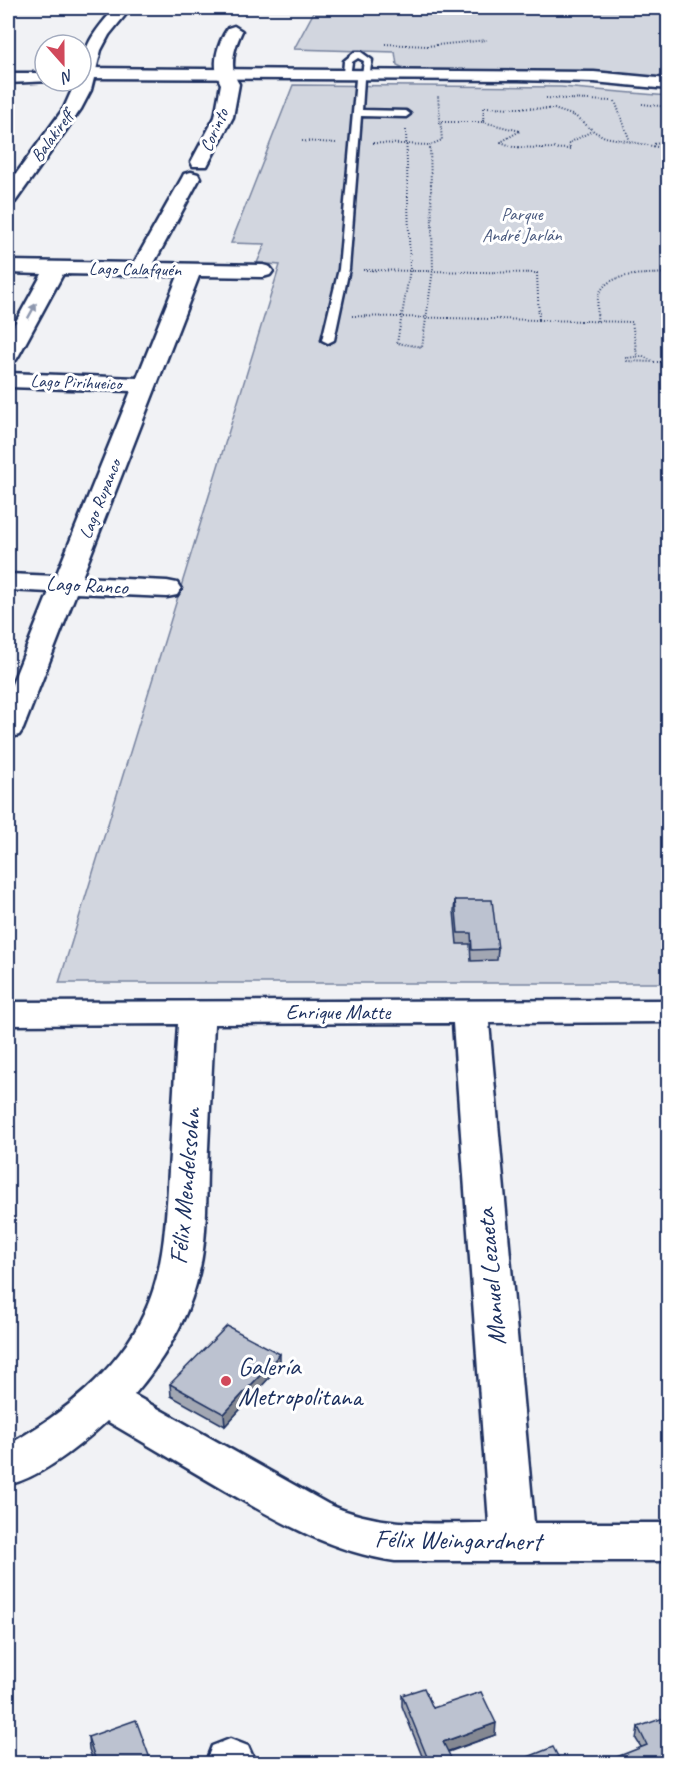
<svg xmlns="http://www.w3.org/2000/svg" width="676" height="1771" font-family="Caveat,sans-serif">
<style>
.green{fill:#d2d6df;stroke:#76829e;stroke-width:1.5}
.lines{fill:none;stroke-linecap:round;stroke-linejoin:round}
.lane-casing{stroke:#1b2f5e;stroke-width:5}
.street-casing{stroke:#1b2f5e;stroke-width:5}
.secondary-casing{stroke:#1b2f5e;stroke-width:5}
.path{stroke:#1b2f5e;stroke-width:2;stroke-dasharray:1 2;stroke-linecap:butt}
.lane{fill:#fff;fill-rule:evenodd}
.street{fill:#fff;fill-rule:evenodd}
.secondary{fill:#fff;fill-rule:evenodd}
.wall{fill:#a2a7b3;stroke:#1b2f5e;stroke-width:1.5}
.shaded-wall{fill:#848892;stroke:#1b2f5e;stroke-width:1.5}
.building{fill:#bcc2d0;stroke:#1b2f5e;stroke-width:1.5}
.oneway{fill:#8d97ae}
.poi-dot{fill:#d1495b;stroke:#fff;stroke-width:2}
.labels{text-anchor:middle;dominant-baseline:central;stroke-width:6;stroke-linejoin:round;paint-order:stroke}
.far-street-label{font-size:18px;fill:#1b2f5e;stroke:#fff}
.far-park-label{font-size:18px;fill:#49597e;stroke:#fff}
.street-label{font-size:21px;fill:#1b2f5e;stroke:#fff}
.near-street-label{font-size:26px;fill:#1b2f5e;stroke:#fff}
.near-poi-label{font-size:26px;fill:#1b2f5e;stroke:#fff;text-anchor:start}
</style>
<rect width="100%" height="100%" fill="#f1f2f5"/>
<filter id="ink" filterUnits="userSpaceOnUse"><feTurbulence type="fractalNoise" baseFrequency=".0167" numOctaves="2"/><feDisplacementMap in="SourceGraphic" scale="12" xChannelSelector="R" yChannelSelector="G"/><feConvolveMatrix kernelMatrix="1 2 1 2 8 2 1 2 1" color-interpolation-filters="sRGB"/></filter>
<g filter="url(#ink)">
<g class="green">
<polygon points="316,8 668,8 668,79 553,71 406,69 397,65 395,52 294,49"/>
<polygon points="293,85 561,87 668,96 668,983 59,983 280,265 257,263 265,244 231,243"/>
</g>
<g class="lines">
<g class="lane-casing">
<g id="lane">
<polygon points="355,52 361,52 372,60 369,76 362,74 364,61 358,58 352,62 350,76 343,74 344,61"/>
<polygon points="360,76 364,79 362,110 406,111 410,114 406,117 361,116 349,269 334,340 328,343 322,340 339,269 356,79"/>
</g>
</g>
<g class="street-casing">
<g id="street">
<path d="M115,8H131L109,35L101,50L91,90L81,109L15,202L8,204V185L64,108L76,81H81C81,47 94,32 115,8Z"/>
<path d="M234,26L242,31C234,48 228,67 239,84L233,117L207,166H193L191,162L215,117L221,84C211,66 217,44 228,28Z"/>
<polygon points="191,172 198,174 200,178 154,263 263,265 270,267 273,271 270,275 263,277 199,276 82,577 167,581 177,583 181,589 177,595 167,597 76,593 23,729 19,735 8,738 8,694 49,592 8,590 8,574 56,576 131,391 8,387 8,373 137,378 178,276 63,274 19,355 16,360 8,362 8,336 42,274 8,273 8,261 134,263 182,178 184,174"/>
<path d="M668,1000V1022L489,1023L534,1523H668V1561H395C332,1552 280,1522 226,1491C186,1468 147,1444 107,1421C80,1446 43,1476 8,1485V1445C61,1415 118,1371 144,1314C165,1269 166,1219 169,1170C172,1122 175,1073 178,1024L8,1025V1002ZM453,1023L489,1523C431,1523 381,1528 328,1504L134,1395C161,1363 185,1325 196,1284C207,1247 206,1208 207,1170C209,1121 212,1073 214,1024Z"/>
<polygon points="230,1739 248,1746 256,1764 205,1764 212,1746"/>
</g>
</g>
<g class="secondary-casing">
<g id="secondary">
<polygon points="81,68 594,72 668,79 668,89 594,82 518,80 81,78"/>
<polygon points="8,73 45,73 45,81 51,81 8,83"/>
</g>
</g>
<g class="path">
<polyline points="385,44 427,46 487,40"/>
<polyline points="546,98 610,101"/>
<polyline points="615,101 630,141"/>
<polyline points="642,104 668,107"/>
<polyline points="439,122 483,122 484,107 554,109 575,116 595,132 605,137 668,149"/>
<polyline points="483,122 520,131 501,142 513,147 570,149 569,143 592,131"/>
<polyline points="406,130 410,270 397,343 422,347 433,270 430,145 442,140 438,96"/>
<polyline points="302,141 336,143"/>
<polyline points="373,143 430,145"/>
<polyline points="654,144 668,142"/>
<polyline points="363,270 537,273 539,321"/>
<polyline points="352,316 632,322 637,355"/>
<path d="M597,321C598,312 596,300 600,292C611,271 648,275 668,273"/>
<polygon points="643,356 654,362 627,361 626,358"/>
<polyline points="654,362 668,362"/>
</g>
<use href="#lane" class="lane"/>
<use href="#street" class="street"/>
<use href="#secondary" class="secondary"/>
</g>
<g class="wall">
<polygon points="455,900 498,949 497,960 471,961 470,944 457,944 454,911"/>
<polygon points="280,1366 225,1426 171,1396 170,1384"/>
<polygon points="402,1695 433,1708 495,1735 424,1761 402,1706"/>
<polygon points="638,1727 669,1764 641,1747 636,1739"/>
<polygon points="88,1737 152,1764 94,1764 89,1749"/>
</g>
<g class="shaded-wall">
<polygon points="280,1354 280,1366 225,1426 224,1414"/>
<polygon points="496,1723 495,1735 443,1753 443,1742"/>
</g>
<g class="building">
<polygon points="455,900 492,900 498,949 472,950 471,933 458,933"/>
<polygon points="227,1326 280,1354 224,1414 170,1384"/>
<polygon points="424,1688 433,1708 481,1692 496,1723 443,1742 454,1764 417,1764 428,1759 402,1695"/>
<polygon points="669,1716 669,1764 599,1764 647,1745 638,1727"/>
<polygon points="136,1720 152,1764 97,1764 88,1737"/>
<polygon points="553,1747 562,1764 531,1764 528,1757"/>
</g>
<defs><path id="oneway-solid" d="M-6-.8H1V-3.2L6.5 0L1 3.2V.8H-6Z" transform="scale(1.5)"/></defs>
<use class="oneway" href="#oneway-solid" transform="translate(32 311) rotate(-61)"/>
</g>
<circle class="poi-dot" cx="226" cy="1381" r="6"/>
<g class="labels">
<g class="far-street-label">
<text transform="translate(214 130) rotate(-66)">Corinto</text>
<text transform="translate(52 136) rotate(-54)">Balakireff</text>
<text transform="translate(135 269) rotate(1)">Lago Calafquén</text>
<text transform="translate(76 382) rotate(2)">Lago Pirihueico</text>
<text transform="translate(100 499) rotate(-68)">Lago Rupanco</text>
</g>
<g class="far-park-label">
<text x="522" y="214">Parque<tspan x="522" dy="21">André Jarlán</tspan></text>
</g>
<g class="street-label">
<text transform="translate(87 585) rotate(3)">Lago Ranco</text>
<text x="338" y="1012">Enrique Matte</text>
</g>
<g class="near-street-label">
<text transform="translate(185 1186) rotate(-85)">Félix Mendelssohn</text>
<text transform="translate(491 1277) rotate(-95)">Manuel Lezaeta</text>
<text transform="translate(458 1540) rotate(1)">Félix Weingardnert</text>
</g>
<g class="near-poi-label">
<text x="238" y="1366">Galería<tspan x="238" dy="30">Metropolitana</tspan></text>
</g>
</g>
<rect width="676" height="1771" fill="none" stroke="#fff" stroke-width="30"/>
<rect x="15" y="15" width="646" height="1741" fill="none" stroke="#1b2f5e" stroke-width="2" filter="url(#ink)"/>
<g transform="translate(63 63) rotate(159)"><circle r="28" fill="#ffffff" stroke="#a4acbf" stroke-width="1.5"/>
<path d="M0-4.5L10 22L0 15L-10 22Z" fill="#d1495b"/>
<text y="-9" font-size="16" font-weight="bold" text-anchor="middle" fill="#1b2f5e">N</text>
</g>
</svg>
